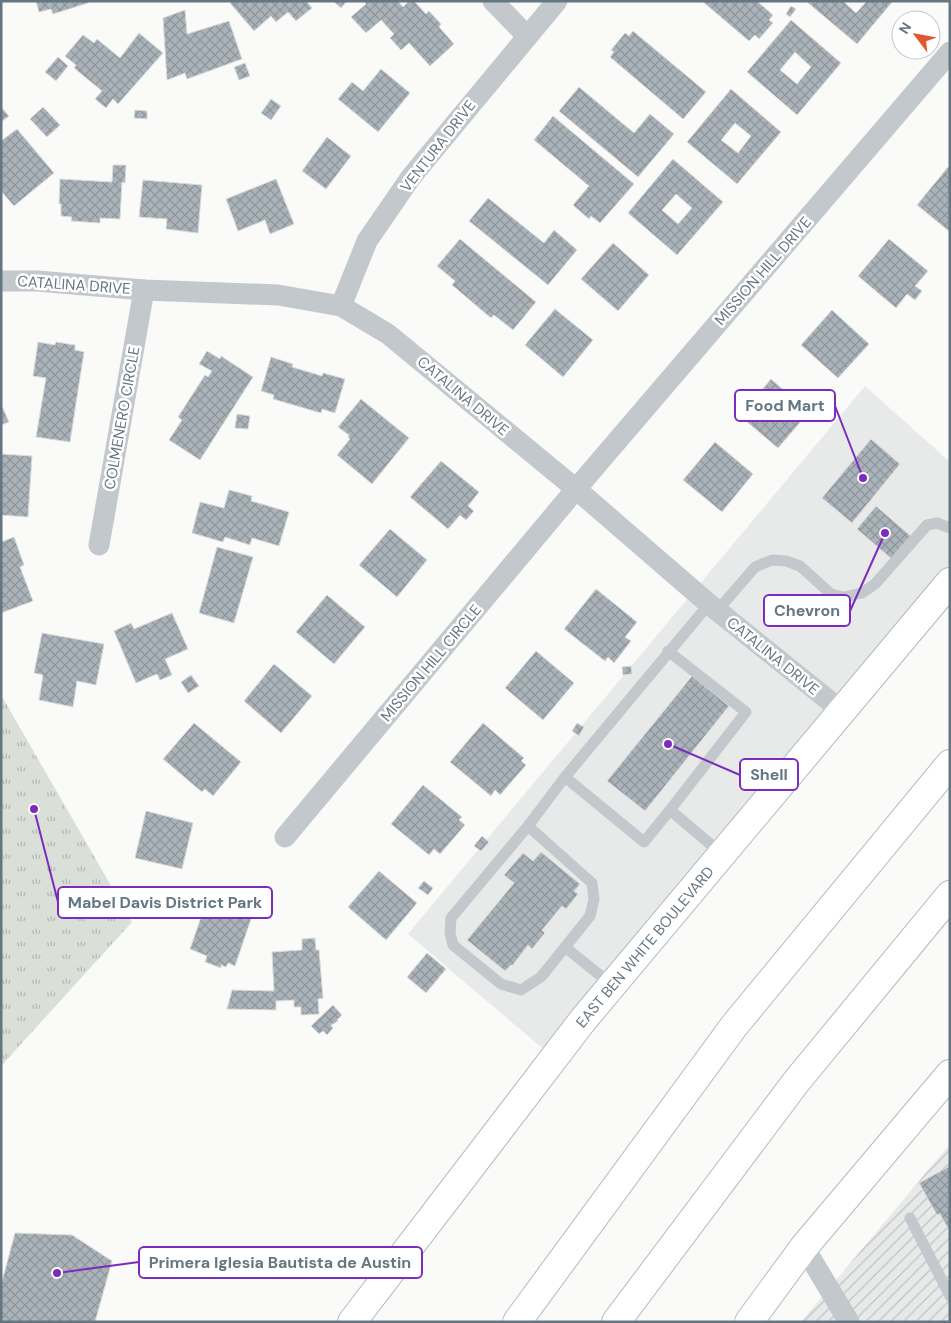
<svg xmlns="http://www.w3.org/2000/svg" width="951" height="1323" font-family="'DM Sans',sans-serif">
<style>
.built{fill:#e8e9e9}
.industrial{fill:url(#industrial-furrows)}
.park{fill:url(#park-tufts)}
.building{fill:url(#building-cross-hatch);stroke:#dcdcda;fill-rule:evenodd}
.lines{fill:none;stroke-linecap:round;stroke-linejoin:round}
.secondary-casing{stroke:#b3babf;stroke-width:30}
.motorway-casing{stroke:#b4b9bd;stroke-width:30}
.service{stroke:#c3c8cc;stroke-width:11}
.minor{stroke:#c3c8cc;stroke-width:21}
.secondary{stroke:#fff;stroke-width:28}
.motorway{stroke:#fff;stroke-width:28}
.labels{text-anchor:middle;dominant-baseline:central;stroke-width:5;stroke-linejoin:round;paint-order:stroke}
.street-label{font-size:15px;fill:#657683;stroke:#fff}
.leader{fill:none;stroke:#7b2cbf;stroke-width:2}
.callout-dot{fill:#7b2cbf;stroke:#fff;stroke-width:2}
.callout{fill:#fff;stroke:#7b2cbf;stroke-width:2}
.callout-label{font-size:16px;text-anchor:middle;font-weight:bold;fill:#657683}
</style>
<defs>
<pattern id="industrial-furrows" width="10" height="10" patternUnits="userSpaceOnUse" patternTransform="scale(1.25)"><rect width="10" height="10" fill="#e8e9e9"/><path d="M-1 1l2-2M0 10L10 0M9 11l2-2" fill="none" stroke="#c0c1c2"/></pattern>
<pattern id="park-tufts" width="24" height="20" patternUnits="userSpaceOnUse" patternTransform="scale(1.25)"><rect width="24" height="20" fill="#dadfd7"/><path d="M3 7l-1-3M5 7V3M7 7l1-3M15 17l-1-3M17 17v-4M19 17l1-3" fill="none" stroke="#b4b9b4"/></pattern>
<pattern id="building-cross-hatch" width="8" height="8" patternUnits="userSpaceOnUse" patternTransform="scale(1.25)"><rect width="8" height="8" fill="#aab3b9"/><path d="M0 0l8 8M0 8l8-8" fill="none" stroke="#8e969c"/></pattern>
</defs>
<rect width="100%" height="100%" fill="#fafaf8"/>
<polygon class="built" points="865,386 950,462 950,566 548,1053 408,934"/>
<polygon class="industrial" points="950,1144 950,1322 801,1322"/>
<polygon class="park" points="1,695 132,922 1,1066"/>
<g class="building">
<polygon points="36,1 88,1 88,3 53,14 51,9 39,12"/>
<polygon points="232,1 306,1 312,8 296,21 288,12 276,22 271,16 254,31 230,3"/>
<polygon points="333,1 347,1 341,8"/>
<polygon points="365,1 398,1 403,7 409,1 414,1 426,14 429,11 441,24 439,27 454,44 430,66 409,43 401,50 390,38 394,34 381,20 366,33 351,17 366,4"/>
<polygon points="702,1 757,1 773,15 769,20 773,23 759,39 755,35 749,41"/>
<polygon points="843,1 856,13 867,1 893,1 857,44 807,2"/>
<polygon points="791,6 796,9 790,17 786,14"/>
<polygon points="185,10 187,34 229,21 242,59 187,79 185,73 167,80 163,18"/>
<path d="M791,20L841,63L797,115L747,72ZM795,52L811,67L797,84L780,70Z"/>
<polygon points="633,31 706,92 683,119 610,57 614,52 611,50 625,33 629,36"/>
<polygon points="139,33 163,53 118,104 113,99 106,108 95,99 102,91 74,68 76,65 65,56 83,35 94,43 97,39 120,58"/>
<polygon points="58,57 68,66 56,81 45,72"/>
<polygon points="245,63 250,76 239,80 234,67"/>
<polygon points="381,69 410,93 378,132 338,99 352,82 363,91"/>
<polygon points="579,87 634,133 650,114 674,134 638,177 559,111"/>
<path d="M731,89L781,132L737,184L687,142ZM735,123L751,136L738,153L721,140Z"/>
<polygon points="271,99 281,106 271,120 261,113"/>
<polygon points="1,107 9,116 1,122"/>
<polygon points="43,107 60,125 47,137 30,119"/>
<polygon points="135,110 147,111 147,119 134,118"/>
<polygon points="553,116 634,184 600,223 591,216 589,219 573,205 589,186 534,140"/>
<polygon points="17,129 54,173 14,206 1,191 1,141"/>
<polygon points="327,137 351,156 326,189 302,171"/>
<path d="M673,159L723,202L677,255L628,213ZM676,194L692,208L678,224L662,210Z"/>
<polygon points="113,165 126,165 125,183 122,182 120,219 100,218 100,223 71,221 72,217 61,216 61,204 59,204 60,179 112,182"/>
<polygon points="948,167 950,168 950,232 917,205"/>
<polygon points="276,179 294,224 270,234 265,220 238,231 226,199"/>
<polygon points="143,180 202,185 198,233 166,229 167,219 139,217"/>
<polygon points="488,198 544,243 554,230 577,250 548,285 469,221"/>
<polygon points="460,239 536,302 513,330 494,315 491,318 452,285 455,281 437,266"/>
<polygon points="889,239 928,271 915,286 922,291 915,300 907,294 896,308 858,276"/>
<polygon points="613,243 649,275 618,311 581,279"/>
<polygon points="555,309 593,340 563,377 525,345"/>
<polygon points="832,310 869,344 838,378 801,345"/>
<polygon points="38,342 55,345 56,342 75,345 75,350 84,352 70,442 36,437 46,378 33,376"/>
<polygon points="207,351 220,359 221,356 253,377 200,460 169,440 182,420 178,417 205,375 208,377 212,371 199,364"/>
<polygon points="271,357 293,364 292,367 322,376 323,373 345,379 335,413 322,409 321,413 273,399 274,395 261,391"/>
<polygon points="771,379 809,412 778,448 740,416"/>
<polygon points="361,399 409,438 372,484 337,455 350,439 348,437 349,435 338,427"/>
<polygon points="1,404 9,422 1,425"/>
<polygon points="237,414 250,416 248,429 235,428"/>
<polygon points="871,439 900,464 852,523 822,498"/>
<polygon points="715,442 753,474 722,512 683,480"/>
<polygon points="1,454 32,456 28,517 1,515"/>
<polygon points="441,461 479,492 468,506 474,511 466,520 460,515 448,529 410,497"/>
<polygon points="229,490 252,496 251,501 289,512 279,546 252,538 250,545 225,537 223,542 192,533 200,502 224,508"/>
<polygon points="876,506 913,538 894,561 857,529"/>
<polygon points="390,529 427,560 397,597 359,565"/>
<polygon points="14,537 24,565 20,567 33,601 1,613 1,542"/>
<polygon points="217,547 253,557 234,623 199,613"/>
<polygon points="596,589 637,622 625,637 631,641 614,663 608,657 605,661 564,629"/>
<polygon points="327,595 365,627 334,664 296,632"/>
<polygon points="172,613 188,649 165,659 172,675 160,680 157,674 136,683 114,631 131,623 134,629"/>
<polygon points="42,633 104,644 96,685 77,681 73,707 39,700 43,675 34,673"/>
<polygon points="536,651 574,683 543,720 505,688"/>
<polygon points="274,664 312,696 281,733 244,701"/>
<polygon points="631,666 632,674 623,675 622,667"/>
<polygon points="191,675 199,686 188,693 181,682"/>
<polygon points="692,676 729,706 645,811 607,781"/>
<polygon points="194,723 241,762 213,796 205,789 202,792 163,759"/>
<polygon points="483,723 524,758 521,761 526,765 500,795 495,790 491,796 450,762"/>
<polygon points="577,723 584,727 579,736 572,731"/>
<polygon points="423,785 462,817 459,820 465,825 440,854 434,849 429,855 391,824"/>
<polygon points="146,811 193,823 182,869 135,858"/>
<polygon points="482,836 489,842 481,851 474,846"/>
<polygon points="541,852 580,884 574,891 578,894 566,909 562,906 542,930 545,933 532,949 528,945 512,966 511,965 505,971 467,940 514,883 504,875 523,853 533,861"/>
<polygon points="379,871 417,903 386,940 348,907"/>
<polygon points="424,881 433,888 428,895 418,888"/>
<polygon points="227,900 239,904 235,913 251,919 235,966 228,963 226,967 221,965 221,968 205,962 207,956 190,949 206,903 224,909"/>
<polygon points="315,938 316,950 319,950 323,998 318,999 319,1014 301,1015 301,1007 294,1007 294,1000 276,1001 276,1010 227,1009 232,990 274,991 272,952 302,950 302,939"/>
<polygon points="427,953 446,969 426,993 407,977"/>
<polygon points="333,1005 342,1015 337,1020 338,1021 331,1025 333,1028 327,1035 323,1031 319,1034 311,1026"/>
<polygon points="950,1166 950,1232 940,1214 937,1215 919,1183"/>
<polygon points="15,1233 72,1235 112,1261 95,1322 1,1322 1,1285"/>
</g>
<g class="lines">
<g class="secondary-casing">
<g id="secondary">
<polyline points="352,1322 583,1020 950,582"/>
<polyline points="749,1322 804,1247 950,1074"/>
</g>
</g>
<g class="motorway-casing">
<g id="motorway">
<polyline points="517,1322 734,1026 950,764"/>
<polyline points="616,1322 796,1082 950,895"/>
</g>
</g>
<g class="service">
<polyline points="709,604 565,777 644,842 670,810 722,854"/>
<polyline points="717,611 755,567 772,560 786,561 800,566 831,594 844,597 862,593 875,584 927,525 937,523 950,528"/>
<polyline points="668,651 746,712 670,810"/>
<polyline points="528,826 592,883 594,899 590,916 541,977 521,990 501,984 453,945 450,933 451,918 528,826 565,777"/>
<polyline points="565,947 612,985"/>
<polyline points="910,1218 950,1296"/>
</g>
<g class="minor">
<polyline points="493,1 527,36"/>
<polyline points="1,281 37,281 144,290 278,295 341,306 388,334 576,489 709,604 842,711"/>
<polyline points="341,306 367,241 411,177 557,1"/>
<polyline points="99,545 144,290"/>
<polyline points="285,837 576,489 950,52"/>
<polyline points="804,1247 849,1322"/>
</g>
<use href="#secondary" class="secondary"/>
<use href="#motorway" class="motorway"/>
</g>
<g class="labels">
<g class="street-label">
<text transform="translate(438 146) rotate(-52)">VENTURA DRIVE</text>
<text transform="translate(763 271) rotate(-49)">MISSION HILL DRIVE</text>
<text transform="translate(74 285) rotate(4)">CATALINA DRIVE</text>
<text transform="translate(463 396) rotate(40)">CATALINA DRIVE</text>
<text transform="translate(122 418) rotate(-80)">COLMENERO CIRCLE</text>
<text transform="translate(773 656) rotate(39)">CATALINA DRIVE</text>
<text transform="translate(431 663) rotate(-50)">MISSION HILL CIRCLE</text>
<text transform="translate(645 947) rotate(-50)">EAST BEN WHITE BOULEVARD</text>
</g>
</g>
<path class="leader" d="M863 478L835 406M885 533L850 611M668 744L740 775M34 809L58 902M57 1273L139 1262"/>
<g class="callout-dot">
<circle cx="863" cy="478" r="5"/>
<circle cx="885" cy="533" r="5"/>
<circle cx="668" cy="744" r="5"/>
<circle cx="34" cy="809" r="5"/>
<circle cx="57" cy="1273" r="5"/>
</g>
<g class="callout">
<rect x="735" y="390" width="100" height="31" rx="5"/>
<rect x="764" y="595" width="86" height="31" rx="5"/>
<rect x="740" y="759" width="58" height="31" rx="5"/>
<rect x="58" y="887" width="214" height="31" rx="5"/>
<rect x="139" y="1247" width="283" height="31" rx="5"/>
</g>
<g class="callout-label">
<text x="785" y="411">Food Mart</text>
<text x="807" y="616">Chevron</text>
<text x="769" y="780">Shell</text>
<text x="165" y="908">Mabel Davis District Park</text>
<text x="280" y="1268">Primera Iglesia Bautista de Austin</text>
</g>
<rect width="951" height="1323" fill="none" stroke="#657683" stroke-width="5"/>
<g transform="translate(916 35) rotate(302)"><circle r="24" fill="#ffffff" stroke="#c1c8cd"/>
<path d="M0-4L9 19L0 12L-9 19Z" fill="#e4572e"/>
<text y="-8" font-size="14" font-weight="bold" text-anchor="middle" fill="#657683">N</text>
</g>
</svg>
